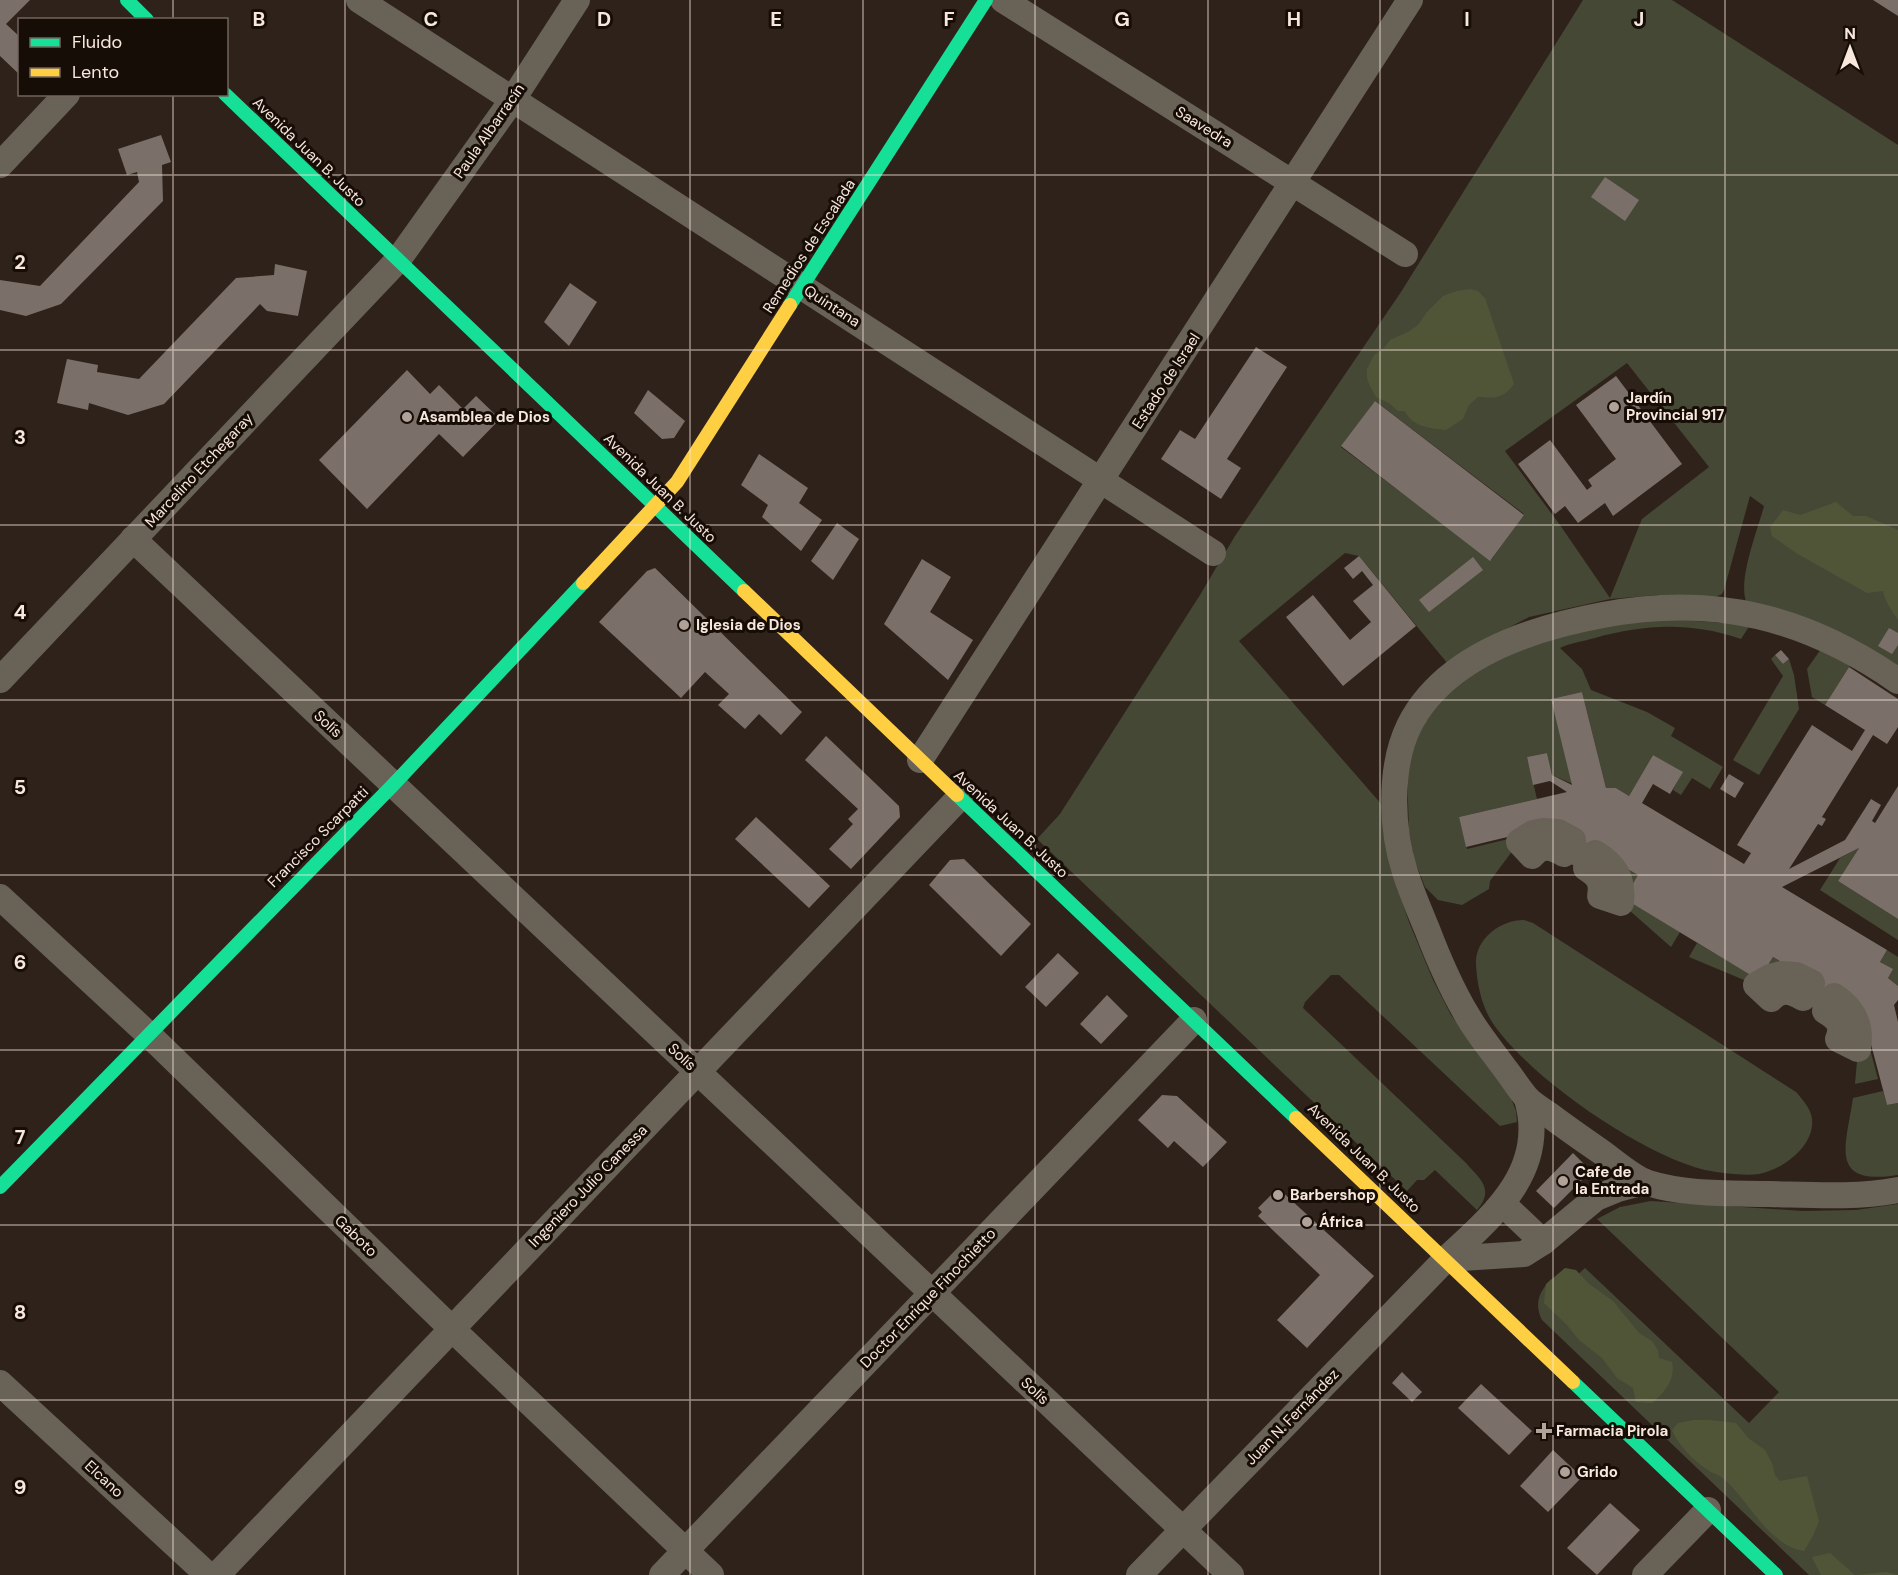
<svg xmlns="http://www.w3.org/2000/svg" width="1898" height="1575" font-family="'DM Sans',sans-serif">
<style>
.green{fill:#454835;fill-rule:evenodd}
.forest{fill:#515537}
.building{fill:#7b7069}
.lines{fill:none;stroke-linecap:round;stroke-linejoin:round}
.street{stroke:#696257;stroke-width:26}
.fast{stroke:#16e098;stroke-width:14}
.slow{stroke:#ffcf43;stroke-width:14}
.street-bridge{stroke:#696257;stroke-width:26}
.grid{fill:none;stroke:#f7e7dd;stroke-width:1.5;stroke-opacity:0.55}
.poi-dot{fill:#b1a299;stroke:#170d07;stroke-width:2}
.labels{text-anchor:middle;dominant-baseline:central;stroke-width:6;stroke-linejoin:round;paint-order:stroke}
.street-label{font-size:15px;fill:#f7e7dd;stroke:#170d07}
.poi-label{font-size:15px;font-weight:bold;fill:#f7e7dd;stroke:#170d07;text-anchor:start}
.grid-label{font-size:20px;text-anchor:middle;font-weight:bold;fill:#f7e7dd;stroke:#170d07;stroke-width:6;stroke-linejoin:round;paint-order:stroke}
</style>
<rect width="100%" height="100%" fill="#2f221a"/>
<g class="green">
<path d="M1583,0H1672L1898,145V671L1746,601C1738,579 1758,529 1764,506L1750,496L1724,590L1722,594L1713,598L1659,595L1610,599L1529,617L1467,650L1448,664L1359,556L1345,553L1239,641L1383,806L1396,884L1409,922L1433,980L1451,1015L1511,1098L1516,1111L1517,1122L1500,1126L1339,975H1331L1305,1002L1303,1008L1466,1163C1480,1179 1495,1189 1477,1210L1435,1170L1424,1180H1417L1407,1191L1037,839L1060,814L1200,595L1235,536L1401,292ZM1627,363L1709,467L1642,519L1610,598L1560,525L1505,451ZM1375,401L1524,514L1491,560L1341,447Z"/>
<path d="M1656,618L1750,625L1741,639C1691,622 1645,624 1595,638C1584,641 1570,643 1560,648L1582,669L1591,690L1647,712L1675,728L1671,736L1723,767L1710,789L1692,778L1681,795L1673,790L1682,772L1653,755L1629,796L1616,788H1606L1582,692L1551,699L1573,784L1552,775L1547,753L1527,757L1537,799L1459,817L1467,849L1533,833L1519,842L1490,881L1489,889L1462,905L1438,900L1425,887L1414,859L1409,833L1407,767L1413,741L1445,693L1478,668L1537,643L1578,631Z"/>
<polygon points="1821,649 1851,664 1825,705 1812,697 1807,669"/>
<polygon points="1775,655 1783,664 1789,659 1794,675 1799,709 1759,775 1733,760 1783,676 1771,659"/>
<polygon points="1859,848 1838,881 1898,919 1898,940 1820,890 1840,858"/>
<polygon points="1596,851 1638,875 1633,904 1680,932 1671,947 1621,903"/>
<path d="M1524,920L1533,923L1796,1092C1803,1100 1811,1109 1812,1119C1815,1146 1782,1170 1759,1174C1743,1176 1721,1173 1705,1170C1641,1154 1532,1079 1494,1025C1482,1008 1477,985 1476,964C1475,939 1500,920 1524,920Z"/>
<polygon points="1697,943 1752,975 1765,970 1773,957 1813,980 1756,985 1689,957"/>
<polygon points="1887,950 1898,957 1898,986 1888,978 1892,969 1880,962"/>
<polygon points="1861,1015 1878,1079 1855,1084"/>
<path d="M1883,1091L1887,1105L1898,1103V1175C1828,1186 1846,1146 1853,1098Z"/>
<path d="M1651,1201L1803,1211L1856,1210L1898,1204V1575H1809L1542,1320C1534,1304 1539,1292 1551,1279L1562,1289L1585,1268L1749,1423L1779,1392L1597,1219L1620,1207Z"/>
</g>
<g class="forest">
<path d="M1470,289L1478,291L1485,298L1514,384C1503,399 1495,398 1478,397L1469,405L1463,419L1446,430C1430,428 1412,427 1405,411H1398L1389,403L1376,397L1370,386L1367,378V369L1374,355L1385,347L1390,340L1408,332L1418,325L1427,312L1443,296L1457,291Z"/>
<path d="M1836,502L1853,516H1866L1898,530V620C1892,611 1885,602 1883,591L1867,593L1796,553L1772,536L1770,527L1783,510L1800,515Z"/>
<path d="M1565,1268L1576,1270L1588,1283L1613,1301L1639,1333L1652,1341L1658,1350L1659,1358L1672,1362C1676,1380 1664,1393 1652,1403L1636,1402L1633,1388L1617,1378L1602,1358L1579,1340L1566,1324L1544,1303L1546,1284Z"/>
<path d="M1694,1420H1709L1736,1423L1748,1438L1765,1450L1772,1463L1775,1475L1780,1481L1807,1476L1819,1521L1813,1536L1804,1551C1769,1546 1748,1500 1725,1480C1720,1475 1711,1473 1705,1468C1694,1461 1676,1442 1672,1430L1678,1423Z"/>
<polygon points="1830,1553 1855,1575 1886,1572 1898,1575 1821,1575 1812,1557"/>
</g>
<g class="building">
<polygon points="0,0 30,0 6,24 20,37 20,75 0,56"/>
<polygon points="1873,0 1898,0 1898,16"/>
<polygon points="161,135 171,162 162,165 163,201 61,304 26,316 0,310 0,280 40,286 139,182 137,172 127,175 118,149"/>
<polygon points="1605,177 1639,200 1625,221 1591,197"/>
<polygon points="275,264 307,271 298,316 267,311 260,304 164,404 128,415 89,403 88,410 57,403 67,359 98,365 97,372 139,379 236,278 274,275"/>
<polygon points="570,283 597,302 569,346 544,322"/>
<polygon points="1256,347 1287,367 1227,459 1241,468 1221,499 1161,459 1180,430 1195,439"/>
<polygon points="407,370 430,394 439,385 463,409 476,396 500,419 463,457 439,434 367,509 319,460"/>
<polygon points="1616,376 1682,464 1613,516 1605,503 1578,523 1565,506 1555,514 1518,464 1550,440 1587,490 1592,486 1588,480 1616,459 1576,405"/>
<polygon points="648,390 685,421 674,438 662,439 634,413"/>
<polygon points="1375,401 1524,515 1490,561 1341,446"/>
<polygon points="759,454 808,488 799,503 822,520 801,551 762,517 768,505 741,485"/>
<polygon points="837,523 859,539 833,580 811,561"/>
<polygon points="1359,556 1416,626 1343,686 1286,617 1313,595 1350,640 1371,622 1353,601 1373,585 1362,571 1353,579 1344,568"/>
<polygon points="1473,557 1483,570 1429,612 1419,600"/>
<polygon points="922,559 951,577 930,612 973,640 948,680 884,624"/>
<polygon points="655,568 802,712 781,735 759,714 745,729 718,705 729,694 705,672 681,698 599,622 647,571"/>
<polygon points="1889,628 1898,633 1898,645 1892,654 1878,646"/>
<polygon points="1781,650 1789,659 1783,664 1775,655"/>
<polygon points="1849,667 1898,699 1898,727 1887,744 1873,735 1822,817 1826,819 1822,826 1818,824 1789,869 1845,840 1871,799 1881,805 1872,821 1875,823 1898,786 1898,919 1838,881 1859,848 1782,887 1887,950 1880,962 1893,969 1888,978 1898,986 1898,1000 1894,1005 1898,1022 1898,1103 1887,1105 1863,1014 1823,1013 1802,1000 1813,980 1773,957 1765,970 1752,975 1749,974 1633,904 1629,891 1638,875 1596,851 1549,827 1466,847 1459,817 1567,792 1550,781 1533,785 1527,757 1547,753 1552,775 1572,785 1551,699 1582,692 1606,788 1616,788 1629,796 1653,755 1683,772 1670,794 1653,784 1642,803 1744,864 1751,853 1737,845 1812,725 1852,751 1865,730 1825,705"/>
<polygon points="826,736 899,806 900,817 851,869 829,849 853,824 848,819 858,809 805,760"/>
<polygon points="1729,774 1744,783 1735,798 1720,789"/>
<polygon points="756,817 830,886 809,908 735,839"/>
<polygon points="964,859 1031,924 1001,956 929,885 950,860"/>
<polygon points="1058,953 1079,973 1046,1007 1025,987"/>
<polygon points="1107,995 1128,1016 1101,1044 1080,1024"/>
<polygon points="1162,1095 1177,1096 1227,1142 1203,1167 1174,1141 1168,1148 1138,1120"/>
<polygon points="1573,1153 1591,1171 1554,1208 1536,1191"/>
<polygon points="1278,1188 1374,1276 1307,1348 1277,1320 1320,1275 1258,1216 1262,1212 1258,1208"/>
<polygon points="1402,1372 1422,1392 1412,1402 1392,1383"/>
<polygon points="1481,1384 1532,1431 1509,1455 1458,1408"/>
<polygon points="1553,1450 1582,1477 1548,1512 1520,1486"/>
<polygon points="1610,1503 1640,1530 1597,1575 1567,1548"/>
</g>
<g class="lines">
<g class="street">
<polyline points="359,0 1213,553"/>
<polyline points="1003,0 1405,254"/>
<polyline points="0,165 67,94"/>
<polyline points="133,539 1231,1575"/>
<polyline points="0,680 398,260 513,99 577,0"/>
<path d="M1898,681C1806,617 1714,594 1603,615C1532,628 1444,656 1409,726C1389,767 1391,829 1405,872C1411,891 1419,910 1427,929C1438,958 1451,988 1467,1015C1478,1034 1493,1052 1506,1070C1513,1079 1519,1089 1526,1097C1532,1104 1541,1109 1548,1114C1564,1126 1581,1138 1597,1149C1612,1159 1632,1178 1648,1183C1686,1195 1730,1193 1769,1194C1812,1195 1856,1198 1898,1190"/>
<polyline points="920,760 1410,0"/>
<path d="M1543,831L1558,832L1573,840L1564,854C1552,847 1542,844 1532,856L1519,842L1533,833Z"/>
<path d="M1595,853C1615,865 1624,879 1621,903L1600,896C1603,881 1597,875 1586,868Z"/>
<polyline points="0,897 148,1034 452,1329 711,1575"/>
<path d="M1781,974L1796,975L1812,983L1803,998C1791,991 1781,988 1771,999L1756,985L1770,977Z"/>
<path d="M1834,996C1854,1009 1862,1025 1858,1049L1838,1039C1844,1025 1837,1018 1825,1011Z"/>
<polyline points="1503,1204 1543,1242"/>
<polyline points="1446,1259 1524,1254 1543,1242 1596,1198 1618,1189 1645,1182"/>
<polyline points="0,1383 208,1575"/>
<polyline points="217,1575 960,797"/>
<polyline points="662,1575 1194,1020"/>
<path d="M1139,1575L1446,1259C1493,1216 1548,1170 1527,1099"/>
<polyline points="1645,1575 1708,1510"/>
</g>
<g class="fast">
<polyline points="127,0 147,20"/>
<polyline points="225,94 744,591"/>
<polyline points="790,305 986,0"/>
<polyline points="957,795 1296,1118"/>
<polyline points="0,1187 393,785 583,583"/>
<polyline points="1573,1382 1776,1575"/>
</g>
<g class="slow">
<polyline points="583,583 677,482 790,305"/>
<polyline points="744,591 957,795"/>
<polyline points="1296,1118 1573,1382"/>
</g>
<polyline class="street-bridge" points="1568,847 1590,860"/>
</g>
<path class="grid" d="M173,0V20M345,0V1575M518,0V1575M690,0V1575M863,0V1575M1035,0V1575M1208,0V1575M1380,0V1575M1553,0V1575M1725,0V1575M173,94V1575M0,175H1898M0,350H1898M0,525H1898M0,700H1898M0,875H1898M0,1050H1898M0,1225H1898M0,1400H1898"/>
<g class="poi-dot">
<circle cx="1614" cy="407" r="6"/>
<circle cx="407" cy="417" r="6"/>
<circle cx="684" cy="625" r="6"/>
<circle cx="1563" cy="1181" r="6"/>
<circle cx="1278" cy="1195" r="6"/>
<circle cx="1307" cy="1222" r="6"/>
<path d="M1541 1422h6v6h6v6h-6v6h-6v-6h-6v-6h6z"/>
<circle cx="1565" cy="1472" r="6"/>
</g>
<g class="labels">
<g class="street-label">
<text transform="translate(1204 127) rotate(32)">Saavedra</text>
<text transform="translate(489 131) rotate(-55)">Paula Albarracín</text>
<text transform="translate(309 152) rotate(44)">Avenida Juan B. Justo</text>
<text transform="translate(809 246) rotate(-57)">Remedios de Escalada</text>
<text transform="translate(832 306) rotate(33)">Quintana</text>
<text transform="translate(1166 381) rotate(-57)">Estado de Israel</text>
<text transform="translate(199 470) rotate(-47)">Marcelino Etchegaray</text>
<text transform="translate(660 488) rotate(44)">Avenida Juan B. Justo</text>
<text transform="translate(328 724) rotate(43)">Solís</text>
<text transform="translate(1011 824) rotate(43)">Avenida Juan B. Justo</text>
<text transform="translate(318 837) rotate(-45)">Francisco Scarpatti</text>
<text transform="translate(682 1057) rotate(43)">Solís</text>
<text transform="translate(1364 1158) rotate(44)">Avenida Juan B. Justo</text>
<text transform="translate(588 1186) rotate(-46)">Ingeniero Julio Canessa</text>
<text transform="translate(356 1236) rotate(44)">Gaboto</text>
<text transform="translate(928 1298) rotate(-46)">Doctor Enrique Finochietto</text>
<text transform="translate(1035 1391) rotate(43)">Solís</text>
<text transform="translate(1292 1417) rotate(-46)">Juan N. Fernández</text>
<text transform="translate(104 1479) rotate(43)">Elcano</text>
</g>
<g class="poi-label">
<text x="1626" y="398">Jardín<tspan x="1626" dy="17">Provincial 917</tspan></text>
<text x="419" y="417">Asamblea de Dios</text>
<text x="696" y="625">Iglesia de Dios</text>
<text x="1575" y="1172">Cafe de<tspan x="1575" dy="17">la Entrada</tspan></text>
<text x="1290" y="1195">Barbershop</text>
<text x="1319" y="1222">África</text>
<text x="1556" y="1431">Farmacia Pirola</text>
<text x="1577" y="1472">Grido</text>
</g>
</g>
<g class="grid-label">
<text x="259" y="26">B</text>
<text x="431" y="26">C</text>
<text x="604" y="26">D</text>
<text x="776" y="26">E</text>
<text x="949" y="26">F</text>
<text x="1122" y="26">G</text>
<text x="1294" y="26">H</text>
<text x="1467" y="26">I</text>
<text x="1639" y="26">J</text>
<text x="20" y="269">2</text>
<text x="20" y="444">3</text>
<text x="20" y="619">4</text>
<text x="20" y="794">5</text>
<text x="20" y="969">6</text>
<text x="20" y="1144">7</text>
<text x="20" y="1319">8</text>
<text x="20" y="1494">9</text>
</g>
<rect x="18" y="18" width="210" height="78" fill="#170d07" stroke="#71645d" stroke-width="1.5"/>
<rect x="30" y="38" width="30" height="9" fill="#16e098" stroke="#71645d" stroke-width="1.5"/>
<text x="72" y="48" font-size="18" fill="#f7e7dd">Fluido</text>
<rect x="30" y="68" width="30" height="9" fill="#ffcf43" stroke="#71645d" stroke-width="1.5"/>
<text x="72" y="78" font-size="18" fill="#f7e7dd">Lento</text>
<g transform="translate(1850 48)" stroke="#170d07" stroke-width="4.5" paint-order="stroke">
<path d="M0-4.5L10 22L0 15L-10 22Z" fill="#f7e7dd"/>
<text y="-9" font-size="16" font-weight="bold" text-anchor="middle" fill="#f7e7dd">N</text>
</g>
</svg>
